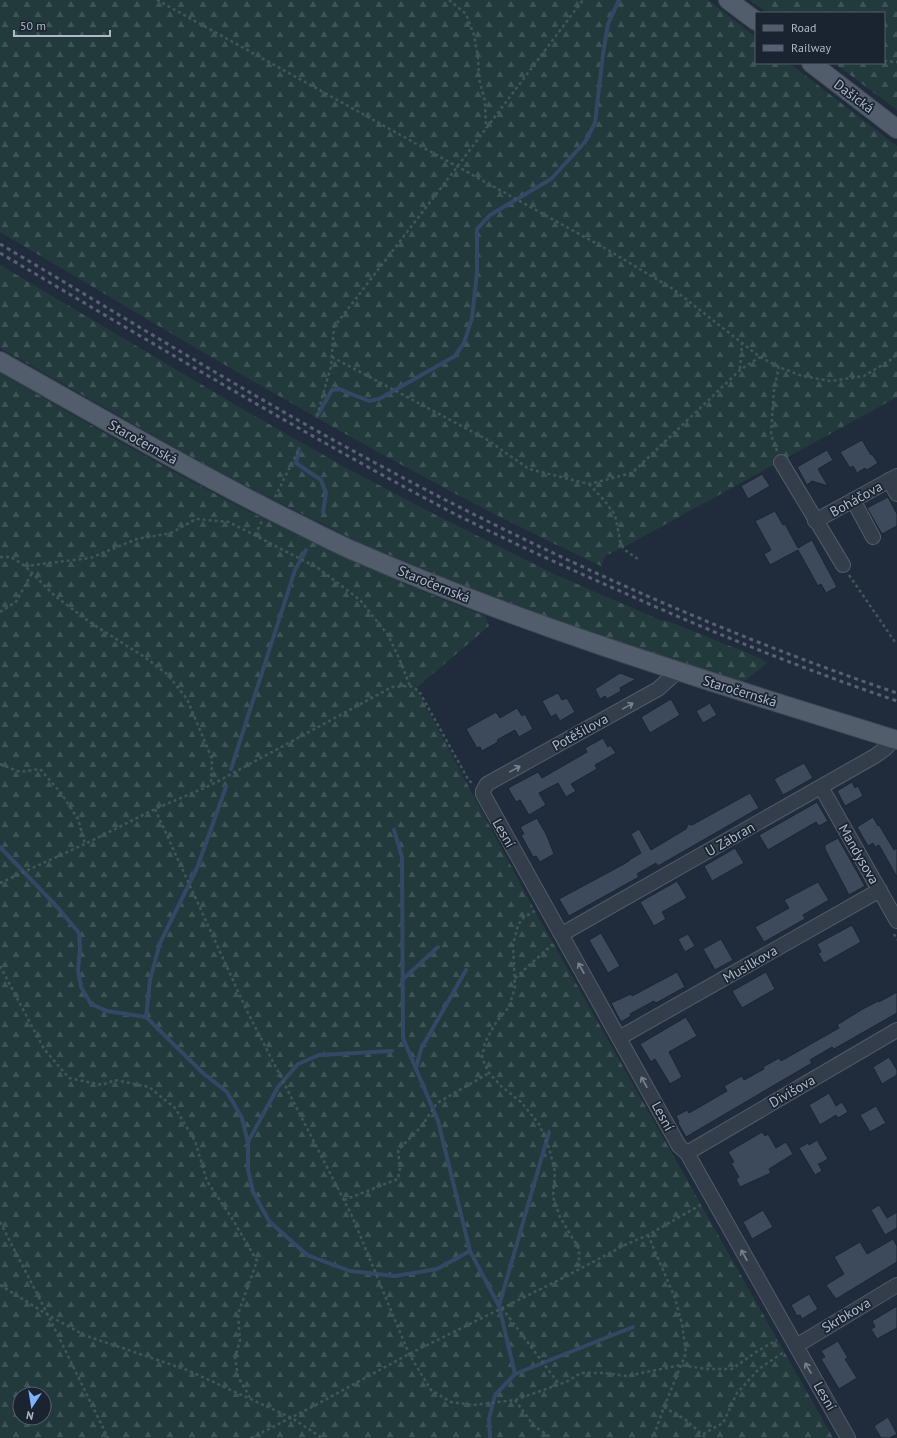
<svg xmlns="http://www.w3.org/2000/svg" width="897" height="1438" font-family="'PT Sans',sans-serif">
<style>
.forest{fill:url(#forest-firs);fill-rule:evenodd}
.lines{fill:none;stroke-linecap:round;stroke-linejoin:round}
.stream{stroke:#334864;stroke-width:4}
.building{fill:#3c4a5b;stroke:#1c2532}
.minor-casing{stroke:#525c69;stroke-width:16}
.major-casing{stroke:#3e4754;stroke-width:20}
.path{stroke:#405759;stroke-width:2.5;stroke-dasharray:3 3;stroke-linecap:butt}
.minor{stroke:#343e4b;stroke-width:14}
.major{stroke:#525d6c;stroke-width:18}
.rail{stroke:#566273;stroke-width:3;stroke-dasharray:4 4;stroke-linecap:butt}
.oneway{stroke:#78828f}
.labels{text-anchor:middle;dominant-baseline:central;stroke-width:3.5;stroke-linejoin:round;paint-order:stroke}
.street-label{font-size:14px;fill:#afb9c7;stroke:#1a2330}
</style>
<defs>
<pattern id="forest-firs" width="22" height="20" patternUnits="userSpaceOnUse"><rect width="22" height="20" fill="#223a3c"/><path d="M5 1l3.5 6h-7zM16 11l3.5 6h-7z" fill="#405457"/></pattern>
</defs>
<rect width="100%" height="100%" fill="#202c3b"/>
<g class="forest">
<path d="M0,0H708L756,37V63H789L897,146V397L626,546L605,556L601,566C393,469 197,348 0,232Z"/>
<polygon points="750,0 897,0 897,110 834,63 884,63 884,13 767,13"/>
<polygon points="0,265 246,411 348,469 440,517 552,573 660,620 668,621 762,659 767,663 742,683 631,647 523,608 454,582 357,541 218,472 0,348"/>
<path d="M0,373C69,412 137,453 208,490C297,538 390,580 485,616L489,626L416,688L535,911L833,1438H0ZM20,1394H44V1418H20Z"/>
</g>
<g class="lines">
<g class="stream">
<polyline points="317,416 332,390 339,389 369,401 379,399 455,356 464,343 472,318 477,272 477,229 490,215 551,179 585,142 595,123 603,54 608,24 619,0"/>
<polyline points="299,449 296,463 321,480 326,493 323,512"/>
<polyline points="231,769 295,570 306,550"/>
<polyline points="226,787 197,868 160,943 150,980 146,1017 203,1073 227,1092 242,1118 248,1143 248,1170 253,1192 269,1221 307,1255 350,1271 395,1276 437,1269 470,1251"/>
<polyline points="394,830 402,857 403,1038 438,1121 470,1251 499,1306 515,1374"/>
<polyline points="0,847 59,909 79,933 80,949 78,970 81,987 91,1004 107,1011 146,1017"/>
<polyline points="402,980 438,947"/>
<polyline points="416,1068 421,1049 466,970"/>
<polyline points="248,1142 278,1087 298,1064 319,1055 392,1051"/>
<polyline points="499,1306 549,1132"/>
<polyline points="490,1438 489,1419 495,1395 515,1374 633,1327"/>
</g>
</g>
<g class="building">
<polygon points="862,440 871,455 872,454 878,463 867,470 865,468 857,473 853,466 850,468 840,452"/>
<polygon points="827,450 833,460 818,469 828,486 812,481 807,485 797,467"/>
<polygon points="762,474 770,486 748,499 741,486"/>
<polygon points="888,497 897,514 897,526 882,534 867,508"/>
<polygon points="775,511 783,525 785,524 798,548 812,540 837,587 826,593 821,584 818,586 798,550 770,565 764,554 771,550 755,521"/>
<polygon points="620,673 636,679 620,688 621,691 607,699 605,696 600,699 595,689"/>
<polygon points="558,693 562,700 567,698 575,712 560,721 556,714 551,717 542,701"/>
<polygon points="671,699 680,715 650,733 641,717"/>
<polygon points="710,703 717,715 703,723 696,711"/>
<polygon points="517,708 522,716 525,714 533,729 519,737 515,730 497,740 498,742 482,751 480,747 477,748 466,729 496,712 500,718"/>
<polygon points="603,738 608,747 610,745 616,753 595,765 597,769 571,784 576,791 566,797 558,783 539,793 546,805 529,815 520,800 516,802 508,788 538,772 542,778 587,752 585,748"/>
<polygon points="804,763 813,778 783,795 774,779"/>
<polygon points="852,782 855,788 858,786 863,796 845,806 837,791"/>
<polygon points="750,793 759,808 658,866 656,863 637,874 639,877 569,916 559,899 624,864 629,861 629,860 641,853 631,834 639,829 651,850 686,829 688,824 692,825"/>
<polygon points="817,802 828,821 819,826 816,822 768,850 759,835"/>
<polygon points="873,817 878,826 879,825 894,850 897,848 897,877 879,845 875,847 873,843 868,846 857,827"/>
<polygon points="537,818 547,836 554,854 540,862 536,856 533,857 521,835 524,834 520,827"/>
<polygon points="838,838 865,886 849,895 825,849 825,845"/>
<polygon points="735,848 744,863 712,881 704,866"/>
<polygon points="677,881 687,898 662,912 666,919 654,926 640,902"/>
<polygon points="818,882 829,900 803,915 805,919 764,942 755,927 789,908 784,900"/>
<polygon points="852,925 861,942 824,963 818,953 821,952 817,944"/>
<polygon points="601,933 620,966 608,973 589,940"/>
<polygon points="688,934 695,946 685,952 678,939"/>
<polygon points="721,939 733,960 715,970 703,949"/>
<polygon points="677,972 685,987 656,1003 654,1001 630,1014 631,1016 621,1022 611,1003 631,994 632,996"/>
<polygon points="766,972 775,989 742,1008 732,991"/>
<polygon points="897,992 897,1013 834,1049 832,1047 810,1060 812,1063 686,1137 678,1123 679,1122 676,1116 687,1110 689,1113 727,1091 724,1086 742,1076 744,1080 764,1069 763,1067 779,1058 781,1061 839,1028 837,1025 861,1010 878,1001 879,1002"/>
<polygon points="686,1017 697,1036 669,1052 682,1077 670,1084 655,1059 651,1062 640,1044"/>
<polygon points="889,1057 897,1070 897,1075 882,1084 873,1067"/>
<polygon points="829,1093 836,1106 842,1102 848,1112 838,1118 836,1115 820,1125 809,1105"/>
<polygon points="876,1106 886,1123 870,1132 860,1115"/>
<polygon points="762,1132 765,1136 768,1134 776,1148 786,1142 793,1154 769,1169 771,1173 740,1187 736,1179 739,1177 731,1163 734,1162 728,1152"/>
<polygon points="817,1140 828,1159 819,1164 818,1163 822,1171 815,1175 799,1148 808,1143 809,1145"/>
<polygon points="879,1205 887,1218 897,1212 897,1228 885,1235 871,1210"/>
<polygon points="763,1210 773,1227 752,1239 743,1222"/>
<polygon points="893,1239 897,1246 897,1262 836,1299 826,1285 844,1274 834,1257 860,1242 867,1254"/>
<polygon points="809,1294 818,1309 802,1319 800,1315 797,1316 791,1305"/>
<polygon points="897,1306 897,1328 877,1339 871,1329 875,1327 872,1321"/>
<polygon points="838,1341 848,1358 845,1359 857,1378 839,1389 821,1359 825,1357 821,1351"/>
<polygon points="888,1417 897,1434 890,1438 881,1438 874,1426"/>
</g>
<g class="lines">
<g class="minor-casing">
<g id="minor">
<polyline points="781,462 843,565"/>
<polyline points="889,480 897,494"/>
<polyline points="853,500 873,537"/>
<polyline points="815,521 897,476"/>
<polyline points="677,672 658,689 487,784 483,791 483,794 679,1146 687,1153 848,1438"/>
<polyline points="821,787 897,921"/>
<polyline points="562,934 875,756 886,748 894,739"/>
<polyline points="619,1038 880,890"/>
<polyline points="687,1153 897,1030"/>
<polyline points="796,1346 897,1285"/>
</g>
</g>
<g class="major-casing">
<g id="major">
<polyline points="728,0 756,21"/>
<polyline points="811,63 897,129"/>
<path d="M0,361C94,414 187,468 284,517C307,528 331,541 354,551C530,628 714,683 897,740"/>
</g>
</g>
<g class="path">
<polyline points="157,0 608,250 673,289 760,357 779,367 802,376 831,381 864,376 892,359 897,354"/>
<polyline points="449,0 466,14 474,35 478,58 479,79 485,101 486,128"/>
<polyline points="884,61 897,62"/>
<polyline points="332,357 486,439 529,469 589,484 632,473 740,370 760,357"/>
<polyline points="740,369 742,343"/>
<polyline points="317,416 331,366 334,327 457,167 583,0"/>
<polyline points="777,451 771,435 774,389 779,367"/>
<polyline points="589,484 604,500 615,515 621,545 625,550 638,559"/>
<polyline points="275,497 299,449"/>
<polyline points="255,535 262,521"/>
<polyline points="0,557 11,557 25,566 55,596 91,623 146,658 168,675 187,699 212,759 211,785"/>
<polyline points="25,566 90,558 137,539 171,533 196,519 229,522 318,568 360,600 388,635 399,658 410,686"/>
<polyline points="849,575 895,642"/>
<polyline points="0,612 16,602 32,573"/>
<polyline points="0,764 20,772 40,769 61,793 78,819 85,844"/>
<polyline points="155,809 247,1011 352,1216 409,1354 431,1390 451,1402 473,1405 515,1400 566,1382 581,1373 603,1373 627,1376 681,1365 706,1369 732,1369 756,1352 777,1340"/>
<polyline points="0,883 85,844 155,809 211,785 392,687 410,686 419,691 469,781 473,783"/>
<polyline points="535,911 524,917 518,925 513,945 515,987 509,1007 497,1021 485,1042 482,1058 489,1073 501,1086 521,1102 539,1124 549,1148 555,1172 553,1197 560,1217 579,1249 579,1269"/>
<polyline points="894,934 897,940"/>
<polyline points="0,966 44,1049 69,1078 102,1085 115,1080 149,1087 175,1108 195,1141 207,1181 233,1220 257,1261 238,1314 240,1340 235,1358 238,1377 251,1399"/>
<polyline points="515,978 553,944"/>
<polyline points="344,1200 398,1179 400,1168 398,1150 421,1127 437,1103 489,1073"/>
<polyline points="0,1222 48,1315 108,1438"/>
<polyline points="648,1235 675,1298 682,1324 686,1353 664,1407 653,1438"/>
<polyline points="0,1285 48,1315 84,1335 187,1370 292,1418 322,1438"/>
<polyline points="502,1308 559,1384"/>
<polyline points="515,1400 534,1426 552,1438"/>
<polyline points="664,1407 686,1420 706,1438"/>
<polyline points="703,1434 723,1423 737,1393 760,1368 784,1352"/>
<polyline points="251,1438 312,1407 409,1354 557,1281 625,1245 648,1235 702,1204"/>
</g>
<use href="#minor" class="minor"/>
<use href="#major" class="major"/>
<g class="rail">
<path d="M0,244C119,314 236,387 357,453C529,547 711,630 897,693"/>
<path d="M0,253C149,341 298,431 451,512C506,540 563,566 620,591C711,632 803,669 897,701"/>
</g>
</g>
<defs><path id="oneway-shaft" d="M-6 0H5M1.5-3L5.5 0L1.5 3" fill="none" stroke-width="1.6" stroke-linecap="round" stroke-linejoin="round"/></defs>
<g class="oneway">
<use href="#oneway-shaft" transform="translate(628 706) rotate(-29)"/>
<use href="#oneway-shaft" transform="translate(515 769) rotate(-29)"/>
<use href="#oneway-shaft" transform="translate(581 968) rotate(-119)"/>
<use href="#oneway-shaft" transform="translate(644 1082) rotate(-119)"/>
<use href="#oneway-shaft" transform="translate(744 1255) rotate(-119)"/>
<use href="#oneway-shaft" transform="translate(808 1368) rotate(-120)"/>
</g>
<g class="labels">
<g class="street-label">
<text transform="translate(854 96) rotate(37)">Dašická</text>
<text transform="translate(143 442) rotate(29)">Staročernská</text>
<text transform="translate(856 499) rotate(-29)">Boháčova</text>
<text transform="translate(434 584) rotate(22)">Staročernská</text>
<text transform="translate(740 691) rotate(17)">Staročernská</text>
<text transform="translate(580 732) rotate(-29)">Potěšilova</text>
<text transform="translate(504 833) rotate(60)">Lesní</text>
<text transform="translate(730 839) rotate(-30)">U Zábran</text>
<text transform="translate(859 854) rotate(60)">Mandysova</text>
<text transform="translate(750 964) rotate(-30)">Musílkova</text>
<text transform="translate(792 1091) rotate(-30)">Divišova</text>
<text transform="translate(663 1116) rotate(61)">Lesní</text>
<text transform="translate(846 1315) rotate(-31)">Skrbkova</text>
<text transform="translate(825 1396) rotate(60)">Lesní</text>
</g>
</g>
<rect x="755" y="12" width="130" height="52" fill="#1a2330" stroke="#565f6c"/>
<rect x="763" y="25" width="20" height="6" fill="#525d6c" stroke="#565f6c"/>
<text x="791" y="32" font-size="12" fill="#afb9c7">Road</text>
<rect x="763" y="45" width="20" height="6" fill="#566273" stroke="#565f6c"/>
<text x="791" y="52" font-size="12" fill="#afb9c7">Railway</text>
<g transform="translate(32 1406) rotate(192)"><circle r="19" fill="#1a2330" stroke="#565f6c"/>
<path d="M0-3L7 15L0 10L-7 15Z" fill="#7eb1fe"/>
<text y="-6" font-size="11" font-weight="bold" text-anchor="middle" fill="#afb9c7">N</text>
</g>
<path d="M14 30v6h96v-6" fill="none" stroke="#afb9c7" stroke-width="2"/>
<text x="20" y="30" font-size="12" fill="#afb9c7" stroke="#1a2330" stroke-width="3" paint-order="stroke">50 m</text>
</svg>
